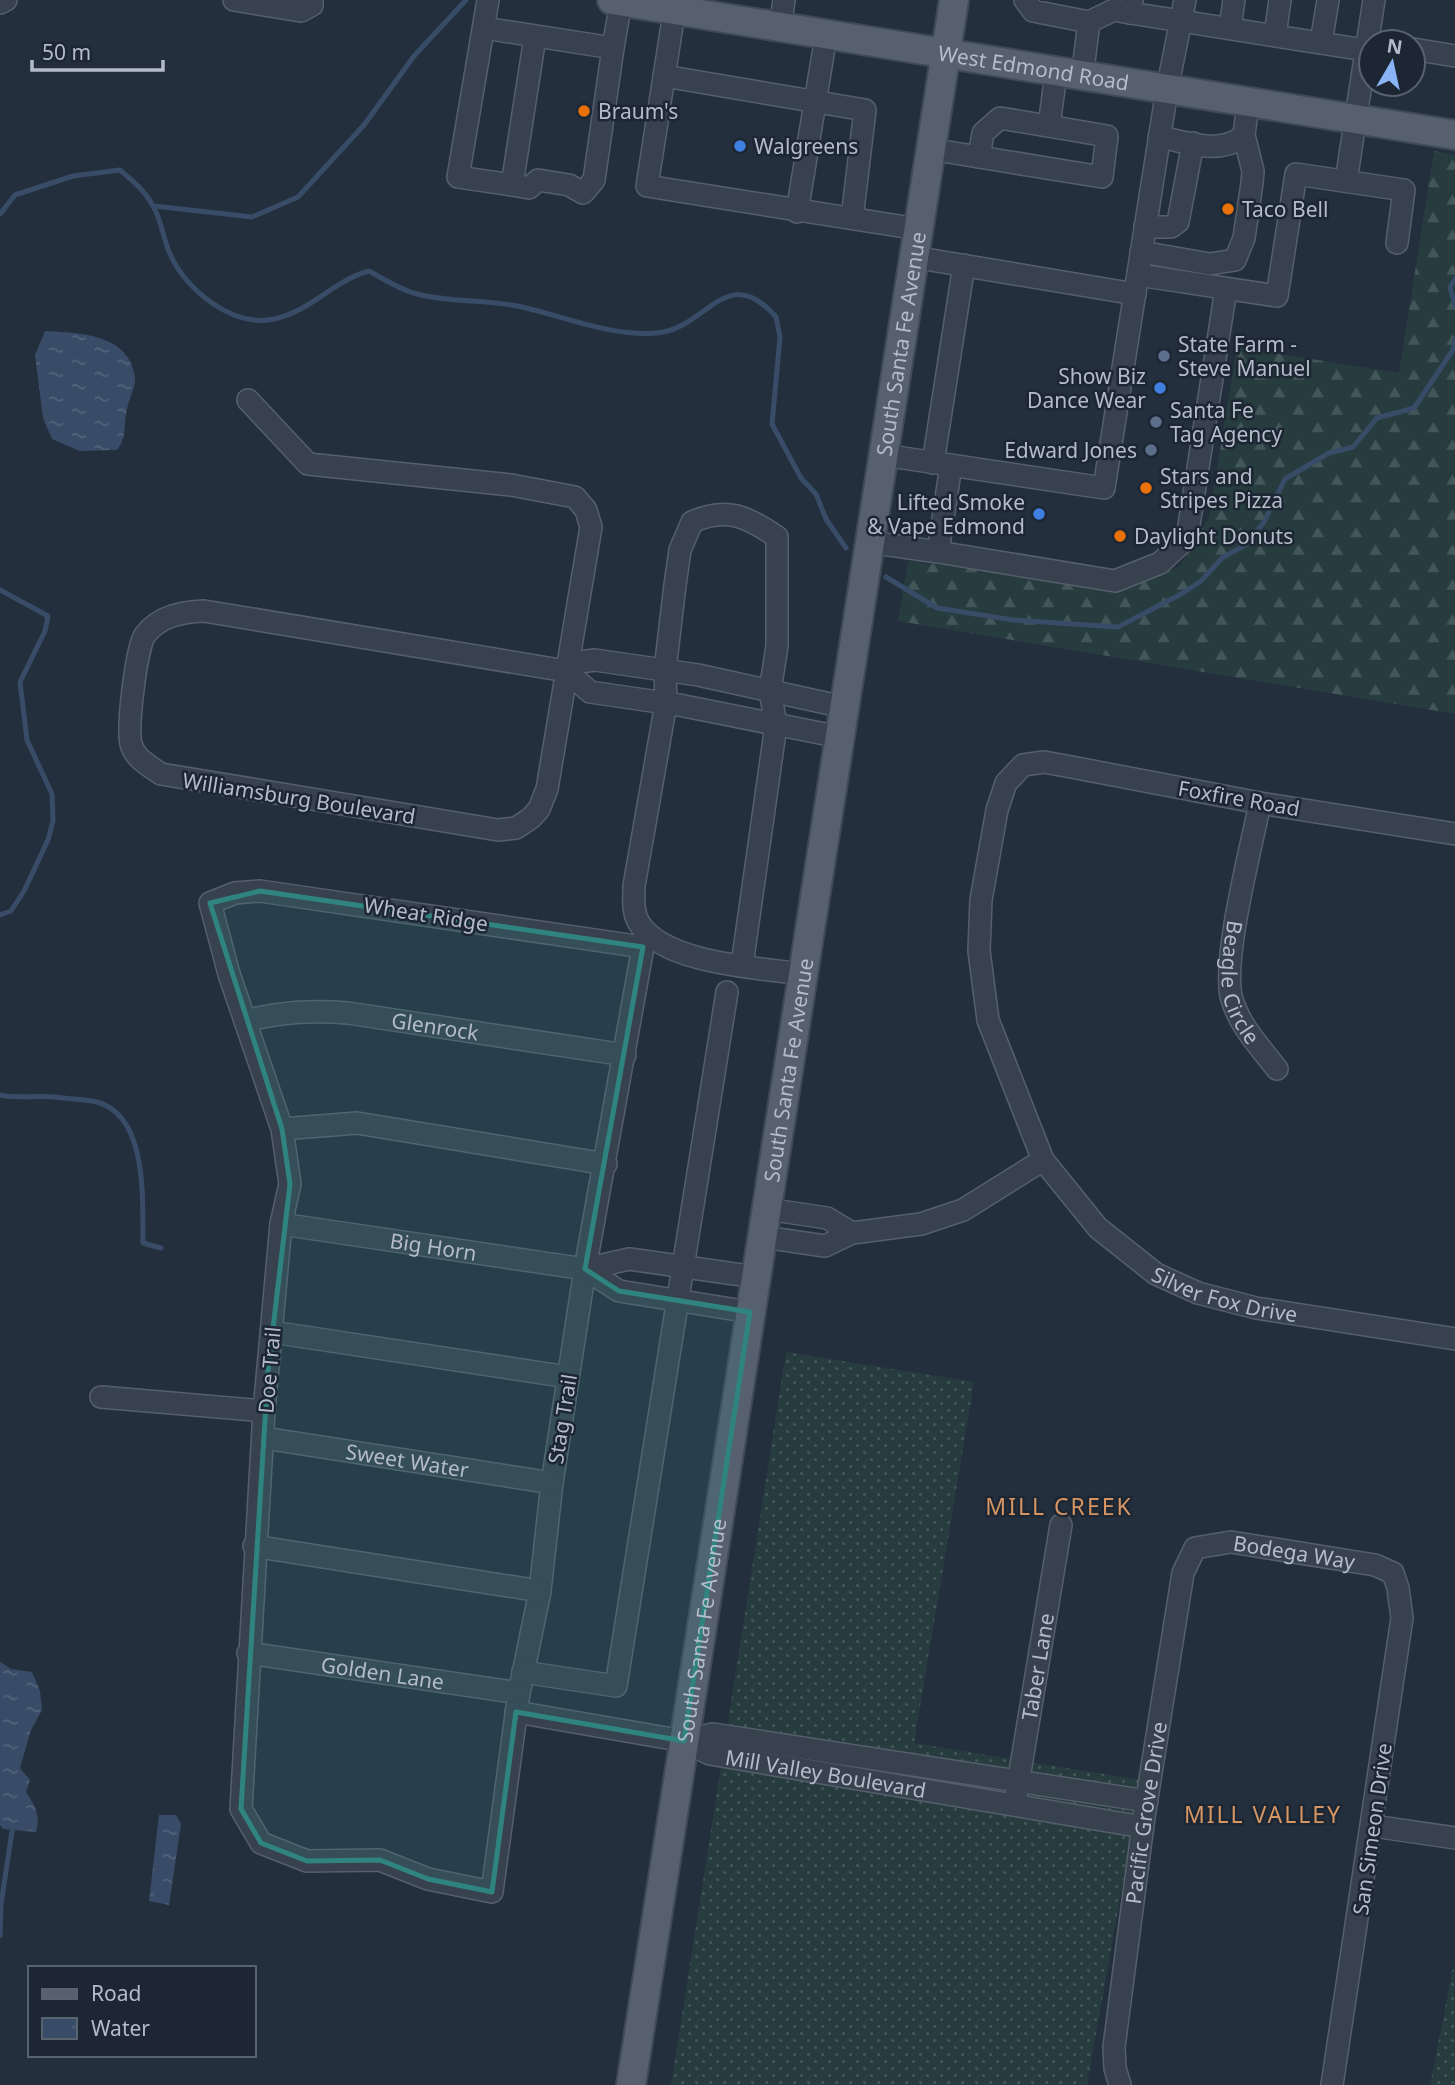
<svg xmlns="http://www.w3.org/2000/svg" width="1455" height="2085" font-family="'Noto Sans',sans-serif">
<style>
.grass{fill:url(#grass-dots)}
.forest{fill:url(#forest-firs)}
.water{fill:url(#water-ripples)}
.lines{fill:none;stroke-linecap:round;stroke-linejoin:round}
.stream{stroke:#394c67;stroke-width:5}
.minor-casing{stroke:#565f6c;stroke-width:24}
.major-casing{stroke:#414a57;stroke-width:32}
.minor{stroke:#38414e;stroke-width:21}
.major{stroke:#56606e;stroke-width:28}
.marked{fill:#308480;fill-opacity:0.2;stroke:#308480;stroke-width:5;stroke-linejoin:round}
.food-dot{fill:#e8710a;stroke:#1d2633;stroke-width:2.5}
.shop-dot{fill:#3f7fe0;stroke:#1d2633;stroke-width:2.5}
.service-dot{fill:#5c6f8a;stroke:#1d2633;stroke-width:2.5}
.labels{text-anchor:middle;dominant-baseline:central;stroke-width:5;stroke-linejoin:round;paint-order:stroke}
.street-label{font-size:21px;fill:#b4bcc9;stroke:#1d2633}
.poi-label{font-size:21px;fill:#b4bcc9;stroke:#1d2633;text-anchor:start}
.neighbourhood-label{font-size:23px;letter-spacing:2px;fill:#d59563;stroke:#1d2633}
</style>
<defs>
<pattern id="grass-dots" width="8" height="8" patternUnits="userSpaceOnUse" patternTransform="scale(1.75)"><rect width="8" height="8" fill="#263c3f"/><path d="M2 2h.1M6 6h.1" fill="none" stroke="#435659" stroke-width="1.8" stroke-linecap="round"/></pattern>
<pattern id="forest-firs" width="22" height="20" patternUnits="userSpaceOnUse" patternTransform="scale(1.75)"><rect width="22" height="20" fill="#263c3f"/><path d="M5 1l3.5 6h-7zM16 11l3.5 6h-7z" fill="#435659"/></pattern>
<pattern id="water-ripples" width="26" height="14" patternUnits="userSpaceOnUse" patternTransform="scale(1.75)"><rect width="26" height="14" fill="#394c67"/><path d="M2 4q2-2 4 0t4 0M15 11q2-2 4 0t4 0" fill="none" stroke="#53647b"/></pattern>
</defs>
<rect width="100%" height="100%" fill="#242f3e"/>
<g class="grass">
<polygon points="786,1352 974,1382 914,1743 1141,1780 1087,2085 671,2085"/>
<polygon points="1454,1963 1455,2085 1430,2085"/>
</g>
<polygon class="forest" points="1434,151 1455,155 1455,714 898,621 908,561 1121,588 1180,566 1209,517 1237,347 1399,373"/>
<g class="water">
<path d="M45,331C78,333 129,333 135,377C136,386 129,399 127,409C123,425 128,436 117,450L80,451L52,439L43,418L35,355Z"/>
<path d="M0,1662L11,1669L32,1672L40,1691L42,1710L31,1730L20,1768L30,1780L26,1792C35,1806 41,1815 36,1832L3,1829L0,1825Z"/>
<polygon points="159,1815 176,1815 181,1824 169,1905 149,1901"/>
</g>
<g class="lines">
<g class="stream">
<polyline points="154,206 252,217 298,197 364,125 414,56 466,0"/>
<path d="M0,214L15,195L73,176L120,170C133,181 145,191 153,206C162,221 163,240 171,256C187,291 234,328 274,319C312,311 332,281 369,271C384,279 400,290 417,294C451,303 488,299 522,307C566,317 612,337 657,333C707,329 726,260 776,317L780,337L772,424L801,478L816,494L826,519L846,548"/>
<polyline points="1455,279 1450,287 1455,305"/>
<polyline points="886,577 937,608 1013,620 1118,627 1181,594 1201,581 1222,558 1247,544 1264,522 1285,479 1329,453 1353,447 1377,418 1414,408 1453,350 1455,339"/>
<polyline points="0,590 48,616 45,631 20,682 27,740 52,794 53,821 48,840 24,891 11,911 0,915"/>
<path d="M0,1095C13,1099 38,1095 54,1097C68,1099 84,1099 97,1102C149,1116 142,1203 143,1243L161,1248"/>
<polyline points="0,1936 1,1904 13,1825"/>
</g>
<g class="minor-casing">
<g id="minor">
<polyline points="234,0 301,11 312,5 312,0"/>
<polyline points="488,0 458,177 512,185 535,37"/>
<polyline points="676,0 647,186 918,229"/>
<polyline points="1025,0 1033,11 1089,22 1114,10 1130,13"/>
<polyline points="1132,0 1130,13 1365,50"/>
<polyline points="0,3 6,0"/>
<polyline points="484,28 613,48 621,2"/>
<polyline points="780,28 784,0"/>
<polyline points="1230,28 1234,0"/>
<polyline points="1275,35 1280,0"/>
<polyline points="1321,43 1328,0"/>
<polyline points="1413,49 1455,56"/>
<polyline points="664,76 865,110 852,218"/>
<polyline points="1082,77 1089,22"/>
<polygon points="1000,118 1107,136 1102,177 979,157 983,133"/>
<polyline points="1049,126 1056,73"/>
<path d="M1159,137C1188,142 1221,156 1244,135"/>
<polyline points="930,149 979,157"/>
<polyline points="1346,181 1374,0"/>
<polyline points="512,185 529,188 538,180 569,185 583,193 594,180 613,48"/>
<polyline points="797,212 826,36"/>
<polyline points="1145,227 1171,227 1178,222 1193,143"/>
<polyline points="1141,252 1210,264 1235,260 1244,238 1252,183 1253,171 1244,135 1248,103"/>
<polyline points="913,257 1135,294"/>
<polyline points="1138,275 1277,296 1296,174 1404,190 1397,243"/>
<path d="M248,400L308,464L511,485L575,497L586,510L591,527L547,789L539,809L531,818L516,828L498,830L161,774C150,766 135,759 131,744C127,727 136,649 145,635C159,616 182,612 204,611L566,671L590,692L679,705L840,737"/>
<polyline points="883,455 1104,488 1167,90 1185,0"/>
<polyline points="933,463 964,265"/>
<polyline points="869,542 938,552 951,465"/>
<polyline points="938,552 1115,581 1160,563 1187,538 1226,289"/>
<polyline points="566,671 579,662 595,660 698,675 844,707"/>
<path id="s1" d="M1260,803C1251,848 1223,955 1231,996C1238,1024 1259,1046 1277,1069"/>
<path id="s2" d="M1455,834L1260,803L1066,766L1044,762L1023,765L1006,783L997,810L981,900L979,951L988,1020L1043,1160L1098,1228L1156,1274L1198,1293L1256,1308L1455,1339"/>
<polygon points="260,891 643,947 585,1269 552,1483 540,1591 519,1693 492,1892 428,1879 380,1860 307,1861 261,1843 241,1809 264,1411 281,1224 290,1184 282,1129 229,974 210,903 235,893"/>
<path d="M742,965L776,725L770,691L777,646V537C748,517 727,506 692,522L680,550L675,585L665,670L666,703L634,886C634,898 632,912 639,923C664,964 760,968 803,974"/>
<path id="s3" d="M245,1021C281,1012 311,1010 348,1013L625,1055"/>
<polyline points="282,1129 357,1123 606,1164"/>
<polyline points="767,1209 827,1218 852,1233"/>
<path id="s4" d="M281,1224L585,1269L629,1259L756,1277"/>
<polyline points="763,1237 825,1246 852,1233 921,1224 963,1210 1043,1160"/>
<polyline points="585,1269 619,1291 750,1312"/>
<polyline points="272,1332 568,1377"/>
<polyline points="101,1397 264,1411"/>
<path id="s5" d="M264,1438L552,1483"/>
<polyline points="254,1546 540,1591"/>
<path id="s6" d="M248,1653L519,1693"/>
<polyline points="523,1672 616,1686 727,992"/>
<path id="s7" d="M516,1712L684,1741L710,1754L1143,1827"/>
<polyline points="684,1741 713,1734 1147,1801"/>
<path id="s8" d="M1016,1796L1061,1525"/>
<polyline points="1373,1826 1455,1838"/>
<path id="s9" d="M1120,2085L1115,2068L1114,2047L1144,1817L1183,1573L1195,1548L1231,1542L1375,1565L1393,1573L1398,1588L1402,1618L1332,2085"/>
</g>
</g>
<g class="major-casing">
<g id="major">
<path id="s10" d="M612,0L1455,135"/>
<path id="s11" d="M631,2085L954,0"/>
</g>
</g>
<use href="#minor" class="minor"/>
<use href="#major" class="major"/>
</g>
<path class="marked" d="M260,891L643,947L585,1269L619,1291L750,1312L684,1741L516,1712L492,1892L428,1879L380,1860L307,1861L261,1843L241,1809L268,1371L290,1184L282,1129L210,903Z"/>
<g class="food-dot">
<circle cx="584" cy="111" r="7"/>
<circle cx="1228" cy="209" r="7"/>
<circle cx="1146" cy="488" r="7"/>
<circle cx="1120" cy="536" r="7"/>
</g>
<g class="shop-dot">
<circle cx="740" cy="146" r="7"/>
<circle cx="1160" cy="388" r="7"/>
<circle cx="1039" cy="514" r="7"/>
</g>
<g class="service-dot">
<circle cx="1164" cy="356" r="7"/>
<circle cx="1156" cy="422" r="7"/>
<circle cx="1151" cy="450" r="7"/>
</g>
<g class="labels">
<g class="street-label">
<text stroke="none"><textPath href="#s10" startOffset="427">West Edmond Road</textPath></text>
<text stroke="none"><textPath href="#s11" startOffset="1762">South Santa Fe Avenue</textPath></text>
<text transform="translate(299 798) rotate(9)">Williamsburg Boulevard</text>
<text transform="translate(1239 798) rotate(10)">Foxfire Road</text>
<text transform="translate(426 914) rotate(9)">Wheat Ridge</text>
<text stroke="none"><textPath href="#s1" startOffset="184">Beagle Circle</textPath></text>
<text stroke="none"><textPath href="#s3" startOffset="192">Glenrock</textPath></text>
<text stroke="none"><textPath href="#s11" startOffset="1027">South Santa Fe Avenue</textPath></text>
<text stroke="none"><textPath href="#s4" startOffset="154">Big Horn</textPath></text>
<text stroke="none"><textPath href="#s2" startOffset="1088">Silver Fox Drive</textPath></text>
<text transform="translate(269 1370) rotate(-85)">Doe Trail</text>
<text transform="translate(562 1419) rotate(-81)">Stag Trail</text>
<text stroke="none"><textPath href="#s5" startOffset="145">Sweet Water</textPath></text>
<text stroke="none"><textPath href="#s9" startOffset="646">Bodega Way</textPath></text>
<text stroke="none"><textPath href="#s11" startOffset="460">South Santa Fe Avenue</textPath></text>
<text stroke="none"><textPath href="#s8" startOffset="131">Taber Lane</textPath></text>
<text stroke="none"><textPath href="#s6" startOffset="136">Golden Lane</textPath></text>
<text stroke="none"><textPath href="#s7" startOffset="317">Mill Valley Boulevard</textPath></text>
<text stroke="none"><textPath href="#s9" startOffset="275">Pacific Grove Drive</textPath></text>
<text transform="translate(1372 1829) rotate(-82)">San Simeon Drive</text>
</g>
<g class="poi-label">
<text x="598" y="111">Braum's</text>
<text x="754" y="146">Walgreens</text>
<text x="1242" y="209">Taco Bell</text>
<text x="1178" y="344">State Farm -<tspan x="1178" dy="24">Steve Manuel</tspan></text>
<text x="1146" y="376" text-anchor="end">Show Biz<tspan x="1146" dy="24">Dance Wear</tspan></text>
<text x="1170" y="410">Santa Fe<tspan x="1170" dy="24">Tag Agency</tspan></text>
<text x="1137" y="450" text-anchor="end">Edward Jones</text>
<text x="1160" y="476">Stars and<tspan x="1160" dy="24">Stripes Pizza</tspan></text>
<text x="1025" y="502" text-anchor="end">Lifted Smoke<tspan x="1025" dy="24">&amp; Vape Edmond</tspan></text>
<text x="1134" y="536">Daylight Donuts</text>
</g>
<g class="neighbourhood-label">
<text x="1059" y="1506">MILL CREEK</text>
<text x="1263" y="1814">MILL VALLEY</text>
</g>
</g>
<rect x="28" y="1966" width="228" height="91" fill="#1d2633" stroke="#59626f" stroke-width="2"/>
<rect x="42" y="1989" width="35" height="10" fill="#56606e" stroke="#59626f" stroke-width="2"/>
<text x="91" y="2001" font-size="21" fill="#b4bcc9">Road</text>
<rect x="42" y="2018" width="35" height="21" fill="url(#water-ripples)" stroke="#59626f" stroke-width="2"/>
<text x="91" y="2036" font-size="21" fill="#b4bcc9">Water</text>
<g transform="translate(1392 63) rotate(9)"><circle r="33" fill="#1d2633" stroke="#59626f" stroke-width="2"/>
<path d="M0-5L12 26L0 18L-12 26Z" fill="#8ab4f8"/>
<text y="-10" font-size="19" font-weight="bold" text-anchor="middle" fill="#b4bcc9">N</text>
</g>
<path d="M32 60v10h131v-10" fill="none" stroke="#b4bcc9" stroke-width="3.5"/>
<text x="42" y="60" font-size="21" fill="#b4bcc9" stroke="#1d2633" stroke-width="5" paint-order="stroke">50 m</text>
</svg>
